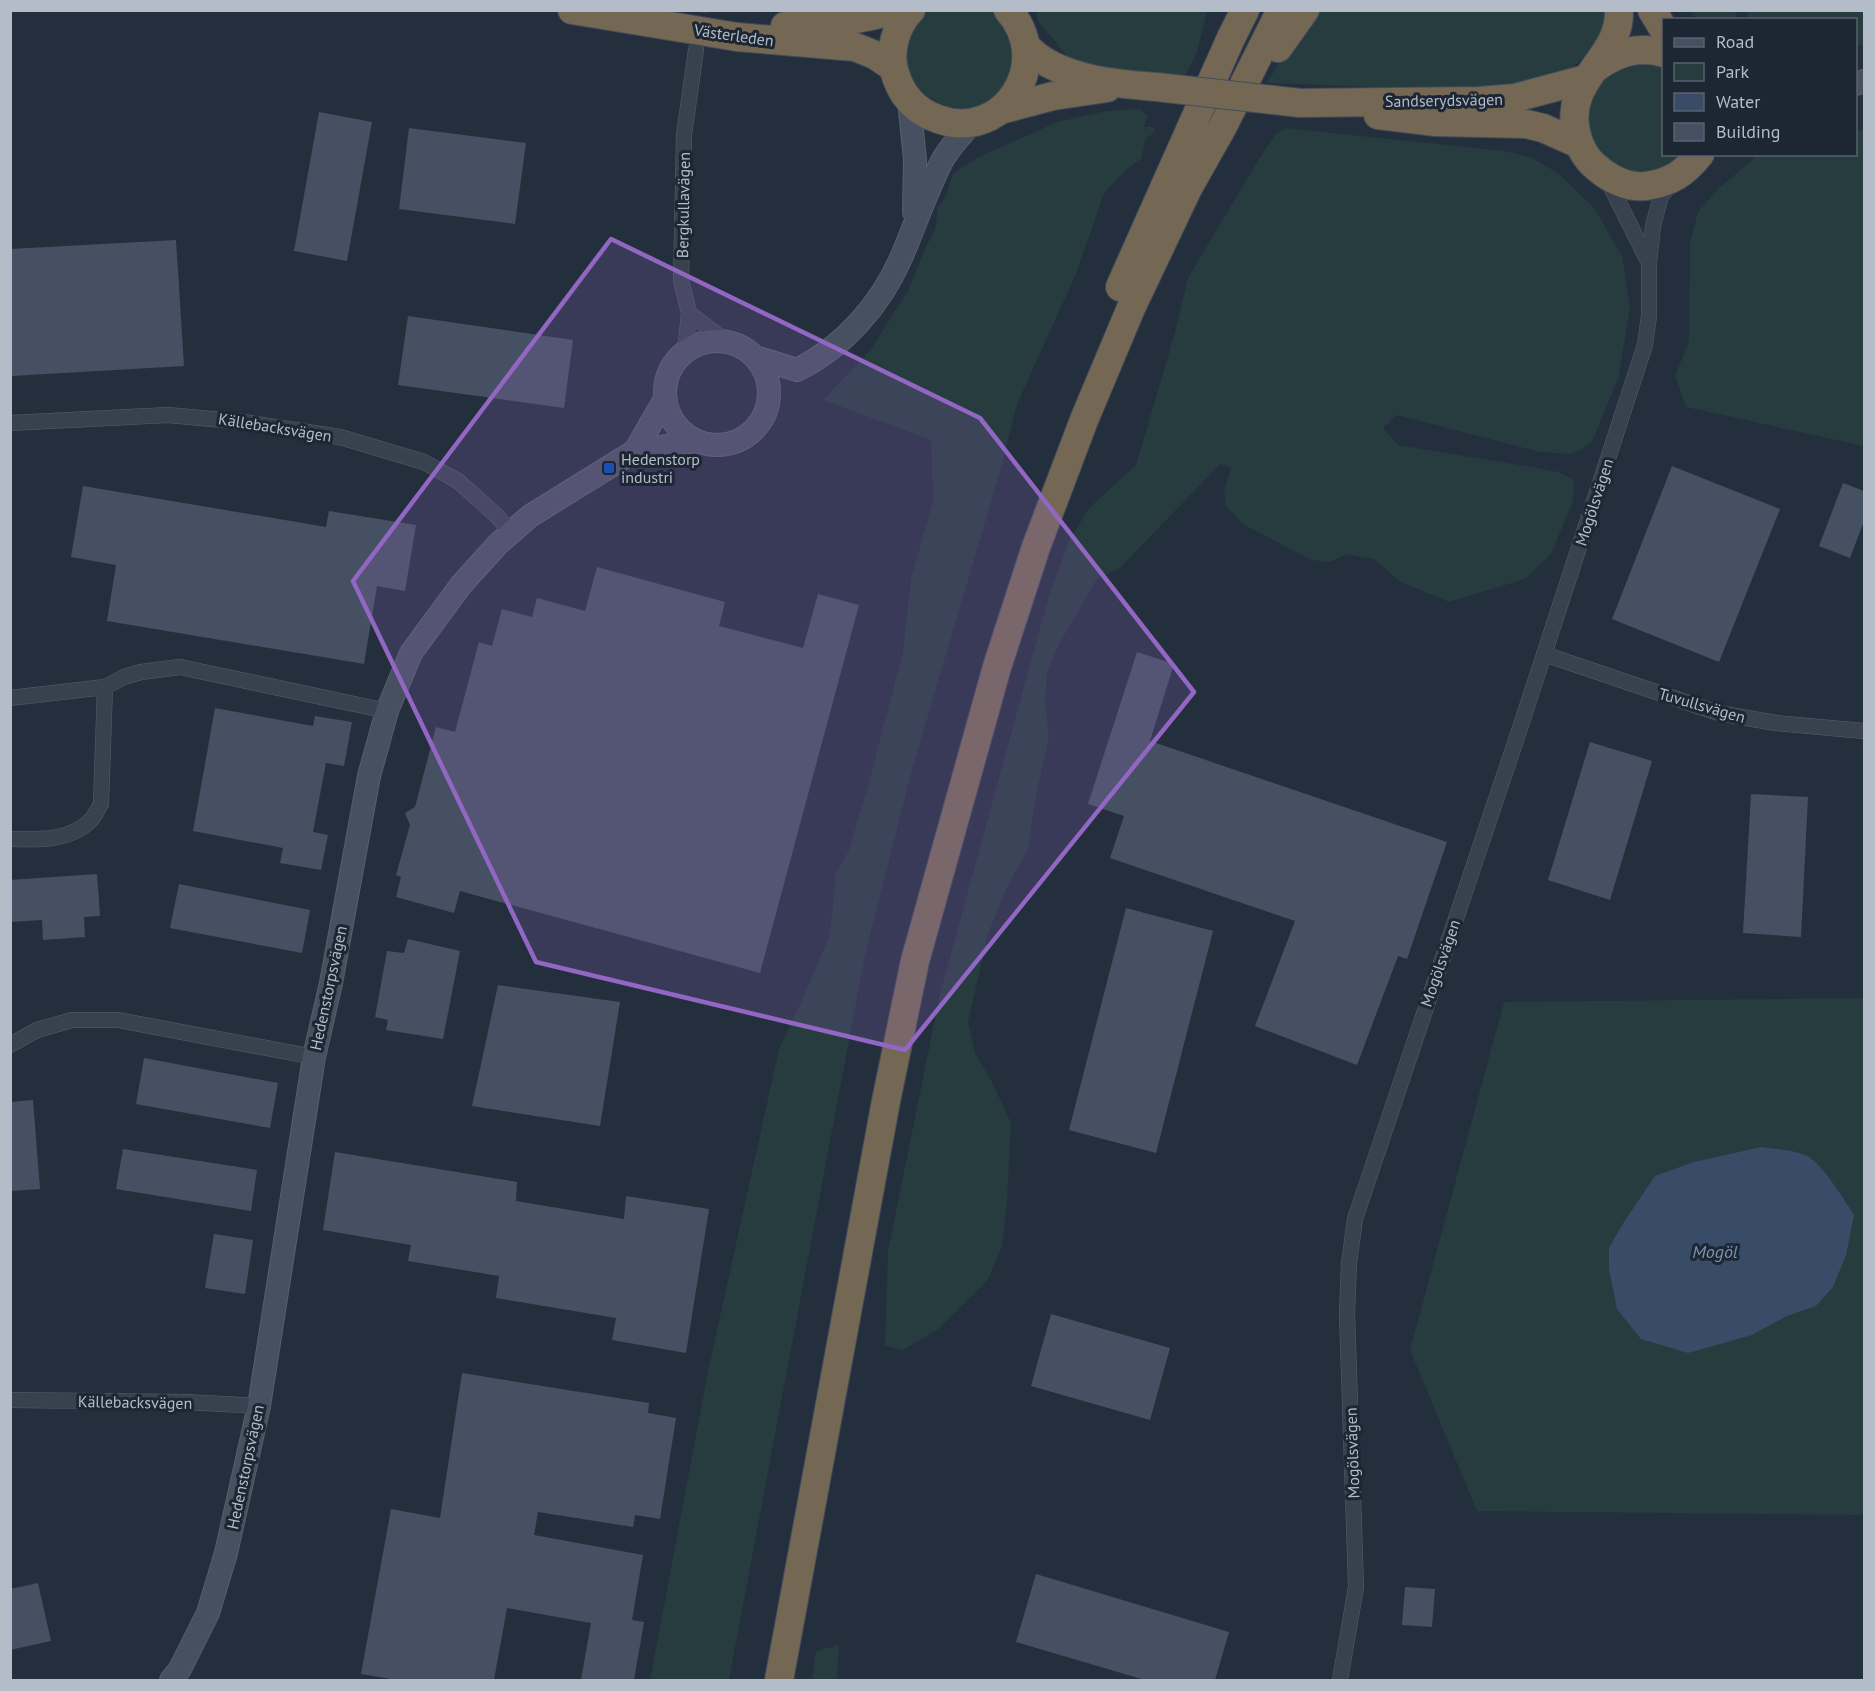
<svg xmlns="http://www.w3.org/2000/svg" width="1875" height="1691" font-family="'PT Sans',sans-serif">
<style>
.green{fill:#263c3f;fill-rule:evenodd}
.water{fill:#394c67}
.building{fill:#455162}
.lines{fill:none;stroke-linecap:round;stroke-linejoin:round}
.street-tunnel{stroke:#3a4453;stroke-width:15;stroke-dasharray:15 8;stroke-linecap:butt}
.street-casing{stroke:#565f6c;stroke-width:16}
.secondary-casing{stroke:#565f6c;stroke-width:24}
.highway-casing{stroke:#434c59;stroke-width:30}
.street{stroke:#38414e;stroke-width:15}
.secondary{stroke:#465061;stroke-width:22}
.highway{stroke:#746855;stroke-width:28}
.highway-bridge-casing{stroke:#434c59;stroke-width:30;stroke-linecap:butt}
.highway-bridge{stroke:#746855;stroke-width:28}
.marked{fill:#9266c3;fill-opacity:0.2;stroke:#9266c3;stroke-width:4.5;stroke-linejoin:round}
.transit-dot{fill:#1a4fb4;stroke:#1d2633;stroke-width:2}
.labels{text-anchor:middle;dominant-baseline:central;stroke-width:6;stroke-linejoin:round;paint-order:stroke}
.street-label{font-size:16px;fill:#b4bcc9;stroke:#1d2633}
.poi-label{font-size:16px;fill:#b4bcc9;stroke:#1d2633;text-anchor:start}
.water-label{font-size:18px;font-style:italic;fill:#7c92b1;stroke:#1d2633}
</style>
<rect width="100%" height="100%" fill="#242f3e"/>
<g class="green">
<path d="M993,10C1006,20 1017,43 1013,59C1011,66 1011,76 1007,82C970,150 859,74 928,11Z"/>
<polygon points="1036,11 1207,11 1197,52 1185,76 1104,70 1068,57 1038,21"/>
<polygon points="1315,11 1608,11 1608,22 1594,50 1556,80 1480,91 1267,83 1295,36"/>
<polygon points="1690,11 1735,11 1737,19 1696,19"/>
<polygon points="1747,11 1864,11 1864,44 1856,46 1856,20 1748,19"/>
<polygon points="1656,61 1663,64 1664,154 1683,155 1661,169 1638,173 1615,167 1590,142 1584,107 1610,68"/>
<polygon points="1140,109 1148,116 1144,127 1154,127 1154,133 1146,138 1141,159 1127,169 1104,193 1076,274 1017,404 1001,468 914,763 865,955 729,1680 650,1680 708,1371 779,1049 803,998 829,937 834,897 835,875 849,850 868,786 903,651 911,579 933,501 931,440 823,400 871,349 908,291 926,247 935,229 938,207 945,198 953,174 977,158 1057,122 1106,111"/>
<polygon points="1285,128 1503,151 1531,157 1559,174 1594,208 1622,256 1630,307 1619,376 1592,442 1572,454 1540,452 1397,415 1383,428 1398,445 1532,467 1558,472 1574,480 1573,501 1551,554 1525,579 1449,602 1401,582 1374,559 1346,554 1330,562 1311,560 1243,524 1226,506 1224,491 1231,468 1220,464 1121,567 1097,579 1058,646 1047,672 1045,701 1049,738 1036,795 1028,849 1006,889 988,934 968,1023 975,1053 992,1082 1011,1123 1007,1202 1002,1247 987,1281 937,1330 903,1350 885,1346 888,1251 940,994 1049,595 1069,541 1089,508 1136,465 1174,336 1188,278 1256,164 1275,135"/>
<polygon points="1864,129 1864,446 1686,407 1675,376 1689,341 1690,242 1698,212 1717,190 1758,155 1856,154 1856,131"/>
<path d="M1864,998V1515L1477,1511L1410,1350L1504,1002ZM1761,1147L1785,1150L1809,1157L1833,1287L1816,1306L1787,1316L1752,1335L1694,1162Z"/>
<polygon points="839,1645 837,1680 812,1680 816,1651"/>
</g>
<path class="water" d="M1761,1147C1776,1149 1794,1150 1807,1156C1822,1163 1845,1201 1854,1215L1846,1255L1833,1287L1816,1306L1787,1316L1752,1335L1688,1353L1641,1339L1617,1309L1609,1269V1248L1622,1225L1655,1176L1694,1162Z"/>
<g class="building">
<polygon points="319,112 372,122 347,261 294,251"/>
<polygon points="409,128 526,143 515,224 399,209"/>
<polygon points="176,240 184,366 12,376 10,249"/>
<polygon points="408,316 573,340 564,408 398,385"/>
<polygon points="1672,466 1780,509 1719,662 1612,619"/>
<polygon points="1843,483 1864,491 1864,521 1850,558 1819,546"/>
<polygon points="83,486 326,527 329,511 416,525 405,591 377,586 364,664 107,621 116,565 71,557"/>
<polygon points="597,567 725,602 719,626 803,648 818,594 859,605 760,973 460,891 454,913 396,897 401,877 396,875 410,825 405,813 415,807 436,727 455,732 479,642 492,646 502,609 532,617 537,598 585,611"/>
<polygon points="1137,652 1174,664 1150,741 1447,842 1407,959 1398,956 1357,1065 1255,1026 1295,921 1110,858 1124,816 1088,804"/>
<polygon points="215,708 313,726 315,716 352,722 344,766 326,763 313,832 328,835 321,870 280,863 283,848 193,831"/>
<polygon points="1590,742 1652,761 1610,900 1548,880"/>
<polygon points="1751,794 1808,797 1801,937 1743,933"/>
<polygon points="97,874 100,916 84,917 85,937 43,940 42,920 10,922 10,880"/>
<polygon points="179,884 310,910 302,953 170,928"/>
<polygon points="1126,908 1213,931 1156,1153 1069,1130"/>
<polygon points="408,939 460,951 443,1039 386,1030 388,1020 375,1017 387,951 404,953"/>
<polygon points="498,985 620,1002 600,1126 472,1106"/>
<polygon points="144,1058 278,1083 270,1128 136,1104"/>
<polygon points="33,1100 40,1189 10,1191 10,1102"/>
<polygon points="123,1149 257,1170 251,1211 116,1189"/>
<polygon points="335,1152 517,1182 516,1201 624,1219 626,1196 709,1209 686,1353 612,1340 616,1318 496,1298 499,1276 408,1261 411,1245 323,1230"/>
<polygon points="214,1234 253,1240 245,1294 205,1288"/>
<polygon points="1051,1314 1170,1348 1150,1420 1031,1386"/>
<polygon points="462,1373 649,1403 648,1413 676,1418 660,1519 635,1515 633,1527 538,1512 534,1535 643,1555 632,1620 644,1622 634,1680 581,1680 591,1623 507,1608 494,1680 398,1680 361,1674 391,1509 440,1518"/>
<polygon points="1036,1574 1229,1632 1215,1680 1145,1680 1016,1642"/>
<polygon points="38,1583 51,1641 10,1650 10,1589"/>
<polygon points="1405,1587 1435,1589 1432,1627 1402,1625"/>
</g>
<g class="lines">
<polyline class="street-tunnel" points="697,35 700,10"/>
<g class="street-casing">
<g id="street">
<polyline points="696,50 684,135 681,280 689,313 727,342"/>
<polyline points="1606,177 1649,263"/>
<polyline points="685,352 689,313"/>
<polyline points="10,423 168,415 244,422 340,437 424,462 458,481 497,516 511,532"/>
<polyline points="1544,654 1718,713 1776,723 1864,731"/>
<polyline points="10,698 105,687 124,677 141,672 180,667 387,711"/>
<path d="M10,839C37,840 71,841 91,820C95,816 98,809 101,804L105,687"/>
<polyline points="10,1045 37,1030 72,1020 118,1020 314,1057"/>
<polyline points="10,1400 185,1402 259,1406"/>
<polyline points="1340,1680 1356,1587 1347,1313 1349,1263 1355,1219 1519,731 1645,345 1649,316 1649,263 1653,226 1661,196 1674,181"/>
</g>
</g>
<g class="secondary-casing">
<g id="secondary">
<polyline points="1856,84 1864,81"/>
<polyline points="909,101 915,160 914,212"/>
<circle cx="717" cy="393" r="52"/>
<path d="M755,357L797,370C843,347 880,306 901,258C915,226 926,192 942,161C949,148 960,136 970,125"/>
<polyline points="635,451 665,399"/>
<polyline points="171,1680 180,1669 208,1613 226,1553 259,1406 314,1057 331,983 369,776 387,711 411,653 461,585 498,544 530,516 635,451 697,441"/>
</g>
</g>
<g class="highway-casing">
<g id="highway">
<polyline points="572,10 737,37 855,47 875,55 893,67"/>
<path d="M911,10C896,25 889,50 894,70C900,93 914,111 938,119C1004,143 1055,62 1008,10"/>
<path d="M1619,10C1621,59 1564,78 1576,132C1579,146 1585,158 1596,167C1610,179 1628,188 1646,186C1670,183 1685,173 1700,154"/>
<polyline points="1652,10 1664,30"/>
<path d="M785,26C822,24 858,21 894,10"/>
<path d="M1026,46C1055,79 1116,84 1157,87"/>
<polyline points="1278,48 1305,10"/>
<path d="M1597,67C1618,52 1638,46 1664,53"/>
<polyline points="1300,103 1479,101 1515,98 1586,79"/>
<polyline points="1000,110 1053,96 1107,88"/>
<polyline points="1378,115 1436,122 1526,124 1543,128 1579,144"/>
<polyline points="1120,287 1231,38 1245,10"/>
<polyline points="779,1680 886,1101 915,961 997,667 1036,547 1084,420 1131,308 1188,188 1223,126 1281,10"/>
</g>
</g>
<use href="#street" class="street"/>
<use href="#secondary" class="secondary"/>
<use href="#highway" class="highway"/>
<g class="highway-bridge-casing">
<polyline id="highway-bridge" points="1157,87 1300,103"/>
</g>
<use href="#highway-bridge" class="highway-bridge"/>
</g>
<path class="marked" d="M611,239L980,418L1194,692L905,1050L536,962L353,581Z"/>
<rect class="transit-dot" x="603" y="462" width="12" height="12" rx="3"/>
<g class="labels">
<g class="street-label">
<text transform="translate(734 35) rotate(8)">Västerleden</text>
<text transform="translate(1444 100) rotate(-1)">Sandserydsvägen</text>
<text transform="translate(683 205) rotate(-89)">Bergkullavägen</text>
<text transform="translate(275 427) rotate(9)">Källebacksvägen</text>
<text transform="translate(1594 502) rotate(-72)">Mogölsvägen</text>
<text transform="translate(1702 705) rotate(16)">Tuvullsvägen</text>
<text transform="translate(1440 963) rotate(-71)">Mogölsvägen</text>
<text transform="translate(328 988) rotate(-78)">Hedenstorpsvägen</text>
<text transform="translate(135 1402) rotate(1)">Källebacksvägen</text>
<text transform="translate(1352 1453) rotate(-92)">Mogölsvägen</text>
<text transform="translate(245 1467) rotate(-78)">Hedenstorpsvägen</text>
</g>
<g class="poi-label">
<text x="621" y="459">Hedenstorp<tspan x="621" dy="18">industri</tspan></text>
</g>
<g class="water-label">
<text x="1715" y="1251">Mogöl</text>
</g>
</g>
<rect width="1875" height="1691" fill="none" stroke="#b4bcc9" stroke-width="24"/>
<rect x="1662" y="18" width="195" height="138" fill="#1d2633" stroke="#59626f" stroke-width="1.5"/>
<rect x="1674" y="38" width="30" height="9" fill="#465061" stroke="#59626f" stroke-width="1.5"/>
<text x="1716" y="48" font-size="18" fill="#b4bcc9">Road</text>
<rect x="1674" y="63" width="30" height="18" fill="#263c3f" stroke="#59626f" stroke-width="1.5"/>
<text x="1716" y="78" font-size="18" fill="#b4bcc9">Park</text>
<rect x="1674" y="93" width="30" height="18" fill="#394c67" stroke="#59626f" stroke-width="1.5"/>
<text x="1716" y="108" font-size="18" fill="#b4bcc9">Water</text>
<rect x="1674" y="123" width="30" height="18" fill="#455162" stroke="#59626f" stroke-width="1.5"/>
<text x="1716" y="138" font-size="18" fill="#b4bcc9">Building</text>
</svg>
